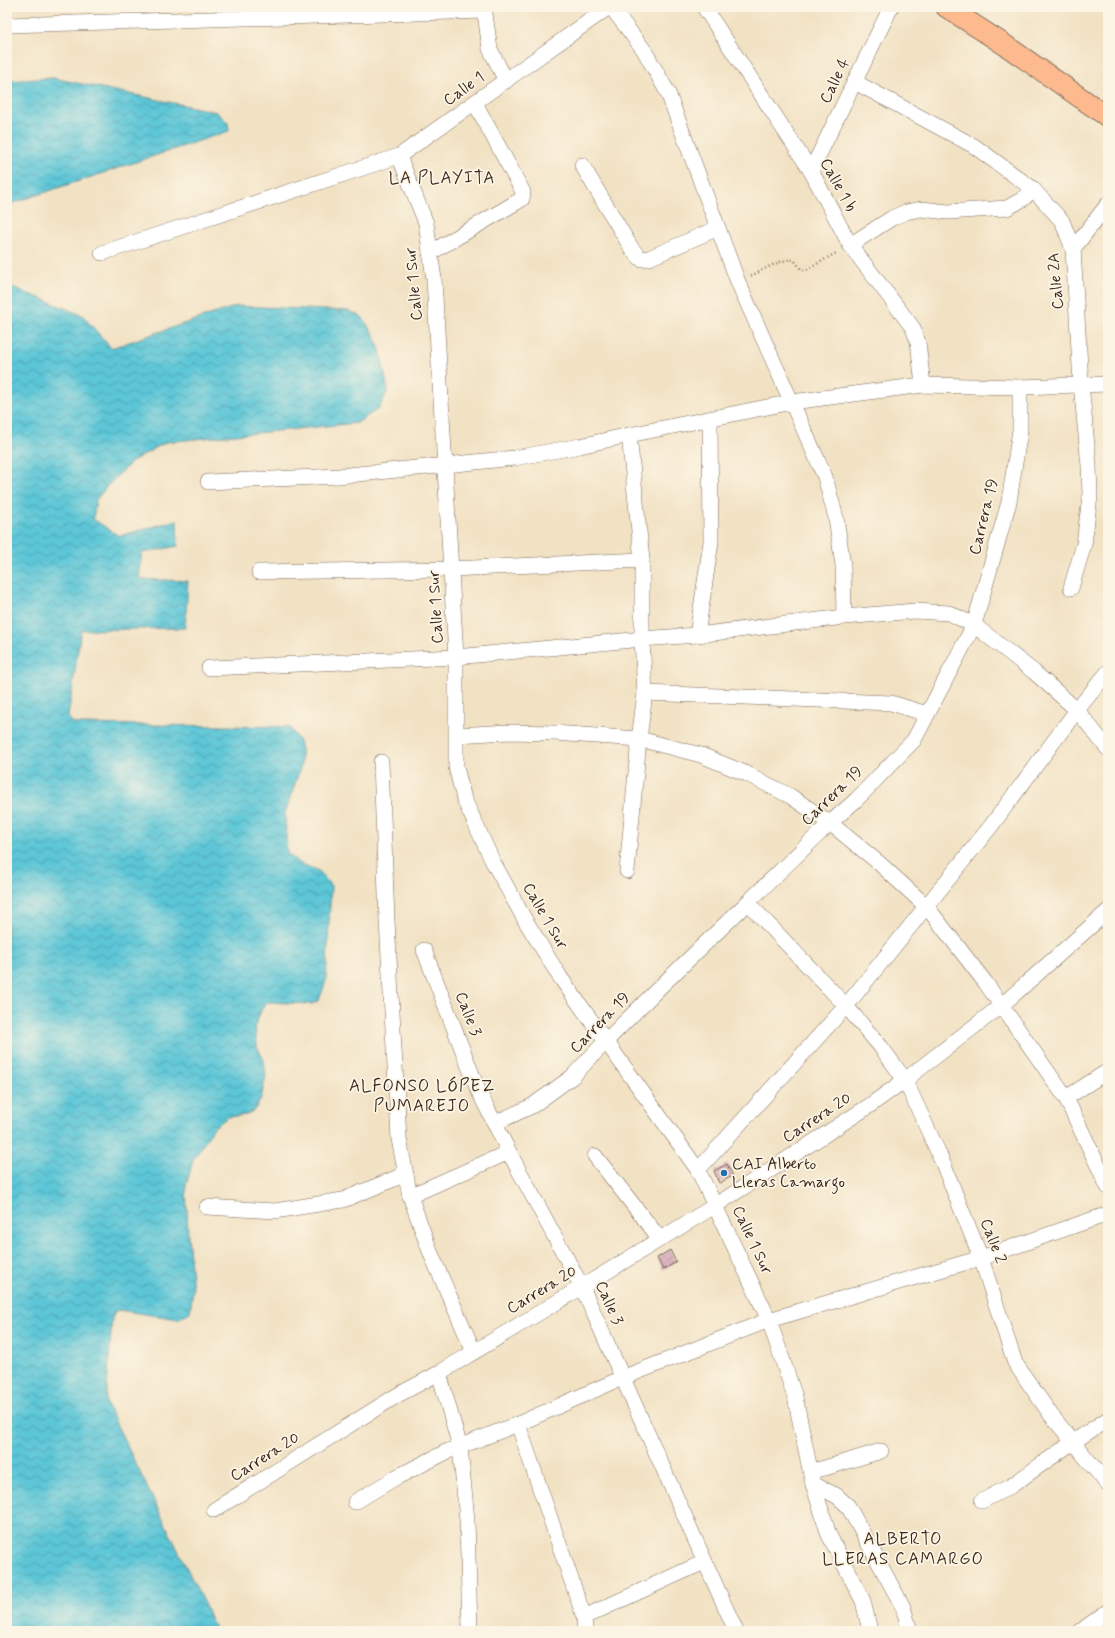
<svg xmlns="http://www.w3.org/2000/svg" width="1115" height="1638" font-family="Mynerve,sans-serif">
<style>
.water{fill:url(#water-waves);stroke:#4c787a}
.building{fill:url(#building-cross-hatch)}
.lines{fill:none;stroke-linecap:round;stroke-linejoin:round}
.minor-casing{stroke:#7b6a58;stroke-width:16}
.major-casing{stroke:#7b6a58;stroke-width:22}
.path{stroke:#7b6a58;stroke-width:2.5;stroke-dasharray:1 3;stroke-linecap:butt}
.minor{stroke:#fff;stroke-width:15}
.major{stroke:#fcba8e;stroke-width:20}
.poi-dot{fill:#1f6fb2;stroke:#fcf5e5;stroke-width:1.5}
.labels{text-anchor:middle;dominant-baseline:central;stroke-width:3.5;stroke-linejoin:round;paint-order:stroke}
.street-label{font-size:16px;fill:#3b2a1e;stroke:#fcf5e5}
.poi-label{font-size:16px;fill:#3b2a1e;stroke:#fcf5e5;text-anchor:start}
.neighbourhood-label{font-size:17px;letter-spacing:1px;fill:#3b2a1e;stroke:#fcf5e5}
</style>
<defs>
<pattern id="water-waves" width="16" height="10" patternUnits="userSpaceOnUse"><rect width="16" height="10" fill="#5cc6d7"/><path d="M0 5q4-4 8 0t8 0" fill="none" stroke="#4da1ae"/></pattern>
<pattern id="building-cross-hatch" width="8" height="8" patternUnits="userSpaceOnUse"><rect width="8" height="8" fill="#d09bb3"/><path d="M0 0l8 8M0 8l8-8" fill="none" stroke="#aa7f91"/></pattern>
</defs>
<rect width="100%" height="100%" fill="#fcf5e5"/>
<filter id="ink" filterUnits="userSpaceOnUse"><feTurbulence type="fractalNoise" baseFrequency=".025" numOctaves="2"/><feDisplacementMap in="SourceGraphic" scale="8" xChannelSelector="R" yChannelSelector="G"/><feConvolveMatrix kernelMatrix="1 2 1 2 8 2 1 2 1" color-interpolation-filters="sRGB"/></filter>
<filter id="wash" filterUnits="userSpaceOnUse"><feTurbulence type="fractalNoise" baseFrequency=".012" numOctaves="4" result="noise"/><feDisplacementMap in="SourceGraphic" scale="16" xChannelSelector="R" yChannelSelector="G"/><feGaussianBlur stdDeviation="0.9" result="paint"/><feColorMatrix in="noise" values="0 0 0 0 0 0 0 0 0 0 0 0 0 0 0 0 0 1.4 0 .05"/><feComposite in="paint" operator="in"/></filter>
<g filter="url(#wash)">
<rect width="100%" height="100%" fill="#f2e2c4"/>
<g class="water">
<polygon points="53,78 217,112 228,123 229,131 7,205 7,81"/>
<polygon points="7,285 82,315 111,348 237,306 349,311 362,317 374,335 380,350 388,391 379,408 357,423 166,442 134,460 108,485 96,500 93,519 119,536 177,520 178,546 142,553 139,579 188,581 185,628 81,630 68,717 73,723 82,724 289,727 298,739 301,749 301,766 285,813 287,853 299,863 319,871 331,886 326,981 319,1000 312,1004 267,1002 262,1008 255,1026 257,1046 264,1061 266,1075 261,1099 255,1109 247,1115 228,1117 214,1127 193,1160 186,1186 188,1236 193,1289 190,1312 178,1319 118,1310 115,1311 112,1318 106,1403 203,1601 216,1631 7,1631"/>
</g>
<g id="blocks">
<g class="building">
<polygon points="727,1164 733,1176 719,1183 714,1171"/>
<polygon points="670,1250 676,1262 663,1270 657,1258"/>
</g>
</g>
</g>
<g filter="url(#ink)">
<use href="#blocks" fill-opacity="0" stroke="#7b6a58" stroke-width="1"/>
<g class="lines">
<g class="minor-casing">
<g id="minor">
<polyline points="484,7 490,49 506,81"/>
<polyline points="611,7 644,50 668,93 738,282 825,477 836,518 843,565 844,617"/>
<polyline points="704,7 811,171 850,245 913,328 918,342 923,385"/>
<polyline points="7,25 484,11"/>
<polyline points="855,82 974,146 1033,189 1062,221 1073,249 1081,384 1089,466 1090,496 1084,544 1071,588"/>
<polyline points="399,156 426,223 434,279 456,657 456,767 464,799 492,860 525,920 560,977 698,1170 769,1320 795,1397 813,1484 829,1535 863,1601 870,1631"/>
<polyline points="582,165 632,249 641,259 649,258 718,228"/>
<polyline points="811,171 891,7"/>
<polyline points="850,245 892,218 906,212 921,209 948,212 1007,208 1023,199 1033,189"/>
<polyline points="1073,249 1108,204"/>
<polyline points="102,253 399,156 609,7"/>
<polyline points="430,253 522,199 523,192 475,103"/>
<polyline points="208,482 339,476 514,458 580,446 629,435 792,402 923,385 1020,387 1108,384"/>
<polyline points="259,572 451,569 642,560"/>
<polyline points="697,635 711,542 710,419"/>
<polyline points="209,668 456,657 642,639 697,635 844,617 915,611 949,613 974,625 1034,672 1077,710 1108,749"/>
<polyline points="645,693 891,703 927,714"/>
<polyline points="457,735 509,732 554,733 639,739 701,755 747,774 790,796 830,823 879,863 927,907 985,982 1066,1098 1108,1187"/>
<polyline points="381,762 387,921 399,1139 410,1196 431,1254 474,1352"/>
<polyline points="627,871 639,739 645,693 642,639 642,560 629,435"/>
<polyline points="748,903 846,1006 881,1047 905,1080 940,1156 981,1258 1015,1363 1051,1415 1108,1485"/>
<polyline points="424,950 478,1090 509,1152 582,1287 736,1631"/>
<polyline points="1066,1098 1108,1071"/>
<polyline points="495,1123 532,1106 572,1077 606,1041 658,989 830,823 856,800 914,740 974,625 1009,502 1020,430 1020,387"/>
<polyline points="595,1156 660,1239"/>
<polyline points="698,1170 846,1006 991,826 1077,710 1108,672"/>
<polyline points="410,1196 509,1152"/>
<polyline points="207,1207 275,1211 343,1200 406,1174"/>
<polyline points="439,1373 460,1447 467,1520 470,1631"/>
<polyline points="518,1424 584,1617 585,1631"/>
<polyline points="811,1471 825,1468 881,1451"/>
<polyline points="813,1484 837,1496 848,1506 903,1607 910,1631"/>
<polyline points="982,1501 1011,1486 1073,1442 1108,1419"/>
<polyline points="355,1502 395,1478 446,1452 518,1424 622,1378 769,1320 981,1258 1108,1214"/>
<polyline points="214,1510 396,1396 439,1373 582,1287 716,1205 869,1106 905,1080 1002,1005 1108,911"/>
<polyline points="584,1617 704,1562"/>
<polyline points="1081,1631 1108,1611"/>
</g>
</g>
<g class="major-casing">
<polyline id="major" points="946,7 1005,45 1108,117"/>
</g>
<path class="path" d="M751,276C759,272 785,257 793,260C797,262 799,267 802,270H806L838,252"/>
<use href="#minor" class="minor"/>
<use href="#major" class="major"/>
</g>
</g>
<circle class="poi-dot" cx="724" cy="1173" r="4"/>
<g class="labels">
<g class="street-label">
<text transform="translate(835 81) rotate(-64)">Calle 4</text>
<text transform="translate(464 89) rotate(-36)">Calle 1</text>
<text transform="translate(838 185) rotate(61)">Calle 1 b</text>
<text transform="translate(1056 281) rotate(-95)">Calle 2A</text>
<text transform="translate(414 284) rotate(-95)">Calle 1 Sur</text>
<text transform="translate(984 517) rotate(-76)">Carrera 19</text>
<text transform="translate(436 607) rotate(-93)">Calle 1 Sur</text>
<text transform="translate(832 796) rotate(-44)">Carrera 19</text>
<text transform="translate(545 916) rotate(60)">Calle 1 Sur</text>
<text transform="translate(468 1014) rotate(69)">Calle 3</text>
<text transform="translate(600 1023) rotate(-46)">Carrera 19</text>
<text transform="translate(817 1118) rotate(-33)">Carrera 20</text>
<text transform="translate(752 1240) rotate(65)">Calle 1 Sur</text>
<text transform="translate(993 1241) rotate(69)">Calle 2</text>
<text transform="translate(542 1290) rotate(-31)">Carrera 20</text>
<text transform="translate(609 1303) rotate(66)">Calle 3</text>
<text transform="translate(265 1457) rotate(-32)">Carrera 20</text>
</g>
<g class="poi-label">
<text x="732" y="1164">CAI Alberto<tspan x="732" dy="18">Lleras Camargo</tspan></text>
</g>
<g class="neighbourhood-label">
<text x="442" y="178">LA PLAYITA</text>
<text x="422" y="1086">ALFONSO LÓPEZ<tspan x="422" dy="20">PUMAREJO</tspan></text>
<text x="903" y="1539">ALBERTO<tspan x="903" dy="20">LLERAS CAMARGO</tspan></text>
</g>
</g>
<rect width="1115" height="1638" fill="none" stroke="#fcf5e5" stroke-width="24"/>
</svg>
